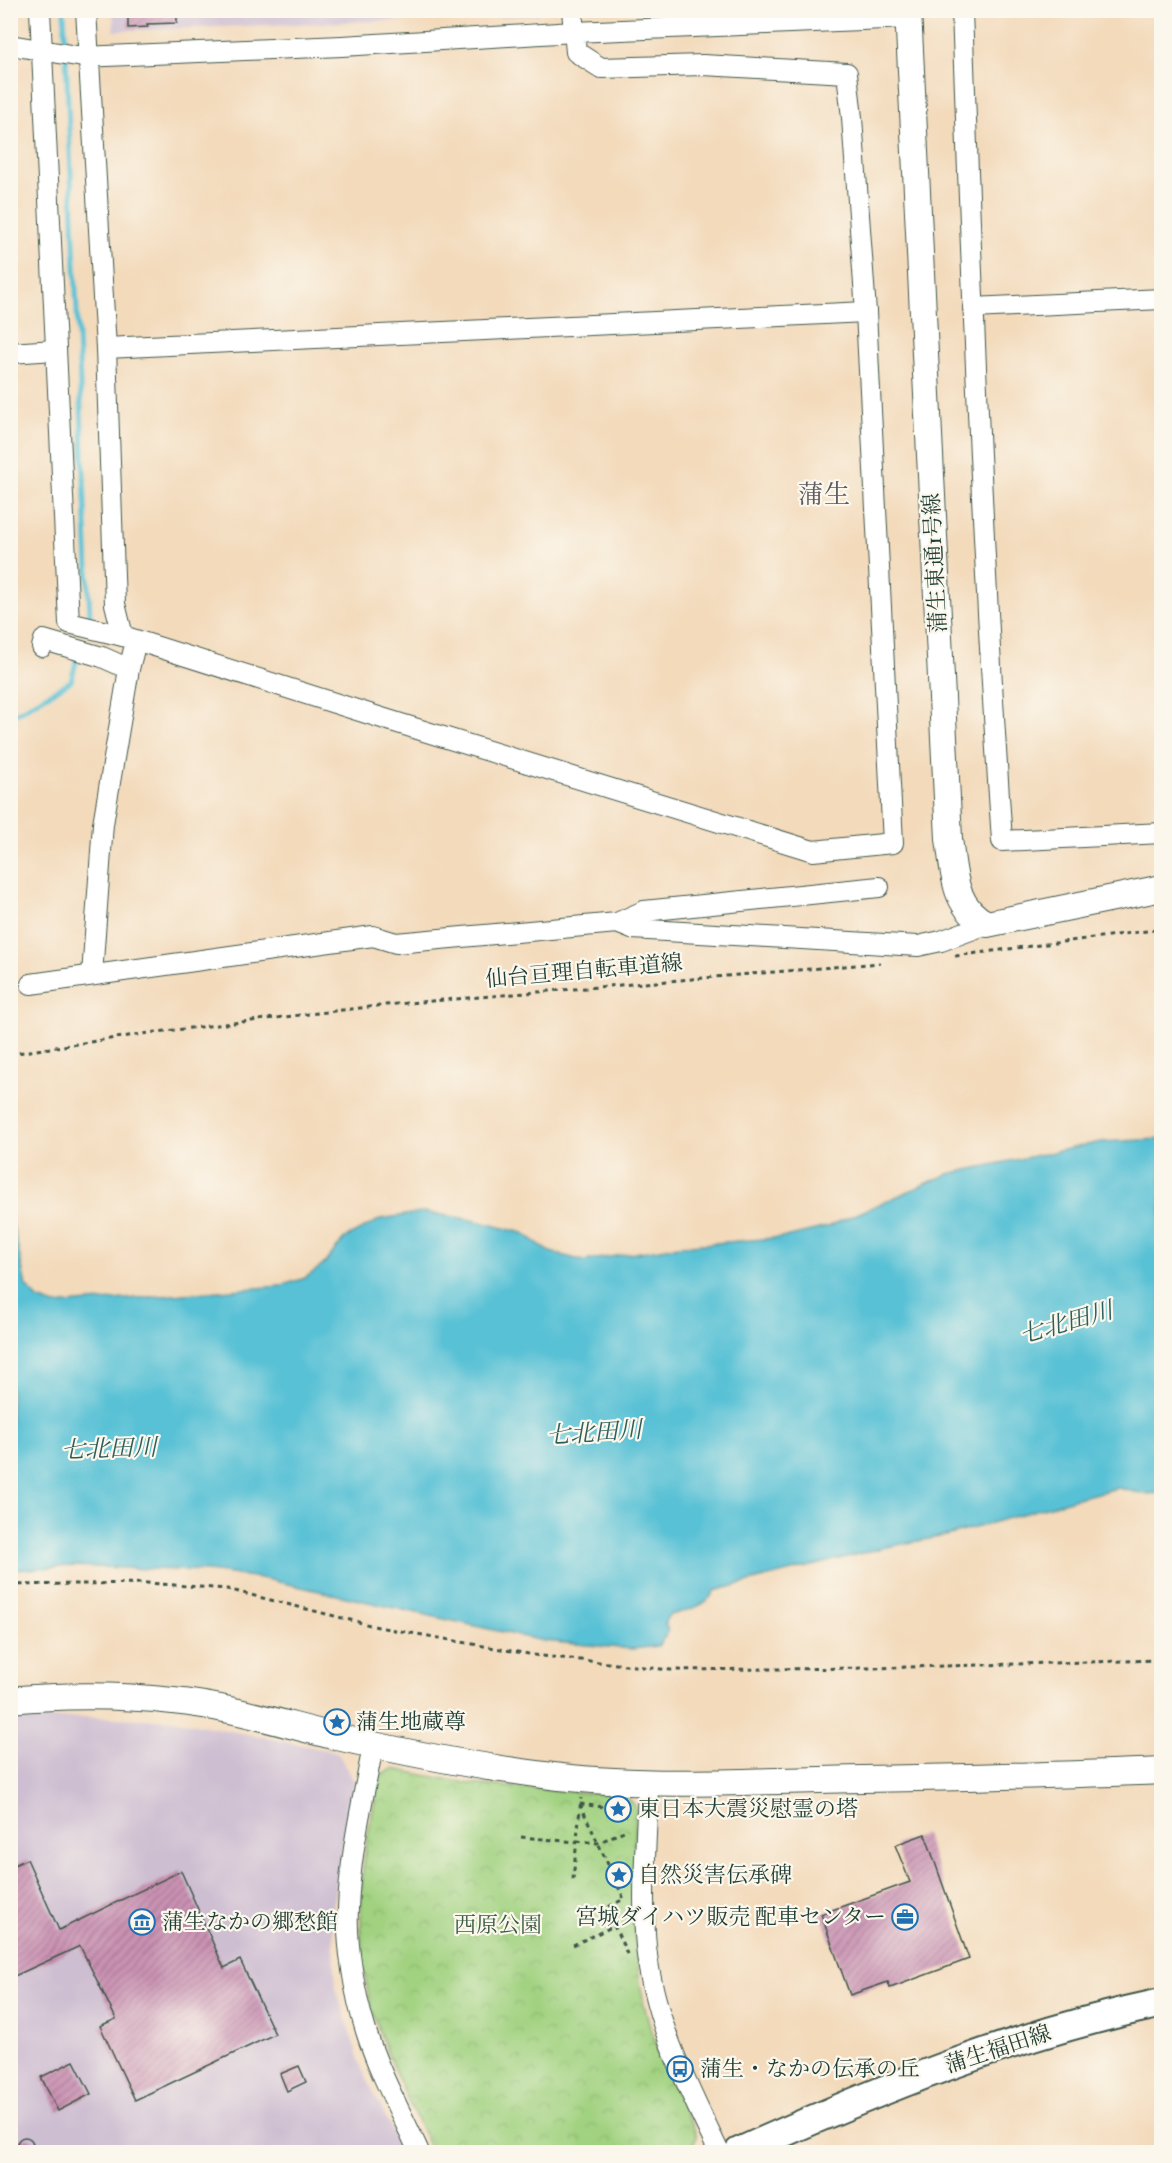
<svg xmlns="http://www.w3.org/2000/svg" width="1172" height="2163" font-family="'IM FELL Double Pica','Noto Serif JP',serif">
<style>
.industrial{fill:#cebed1}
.park{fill:url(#park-crowns);stroke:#60885a;stroke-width:1.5}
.water{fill:#58c1d5;stroke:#3c7f84;stroke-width:1.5}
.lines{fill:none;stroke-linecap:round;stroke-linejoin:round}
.stream{stroke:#58c1d5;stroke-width:5}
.building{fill:url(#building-hatch)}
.minor-casing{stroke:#3f5548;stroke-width:22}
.tertiary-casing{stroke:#3f5548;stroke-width:28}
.secondary-casing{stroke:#3f5548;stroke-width:32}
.path{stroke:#3f5548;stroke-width:3;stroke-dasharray:4.5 4.5;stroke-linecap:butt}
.minor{stroke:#fff;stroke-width:20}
.tertiary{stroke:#fff;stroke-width:26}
.secondary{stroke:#fff;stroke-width:28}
.labels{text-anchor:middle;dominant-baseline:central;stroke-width:4.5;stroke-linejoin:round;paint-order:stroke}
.street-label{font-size:22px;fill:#1f3d34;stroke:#fbf7ec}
.poi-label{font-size:22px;fill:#1f3d34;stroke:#fbf7ec;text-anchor:start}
.park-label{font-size:22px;fill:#395b43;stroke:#fbf7ec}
.water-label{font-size:24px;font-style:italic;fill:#2d5e5c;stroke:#fbf7ec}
.quarter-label{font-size:26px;fill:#5b5a60;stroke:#fbf7ec}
</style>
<defs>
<pattern id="park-crowns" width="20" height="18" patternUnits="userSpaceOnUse" patternTransform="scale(1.5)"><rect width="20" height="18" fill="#a1d280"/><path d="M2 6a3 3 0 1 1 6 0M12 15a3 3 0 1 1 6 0" fill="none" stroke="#8ab56f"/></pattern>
<pattern id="building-hatch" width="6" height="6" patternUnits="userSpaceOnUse" patternTransform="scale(1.5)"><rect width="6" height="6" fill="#ca91b3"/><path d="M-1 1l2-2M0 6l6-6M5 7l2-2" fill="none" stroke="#a37892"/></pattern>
</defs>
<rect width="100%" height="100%" fill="#fbf7ec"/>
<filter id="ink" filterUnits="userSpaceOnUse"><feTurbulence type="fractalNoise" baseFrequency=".0167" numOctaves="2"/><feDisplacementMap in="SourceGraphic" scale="12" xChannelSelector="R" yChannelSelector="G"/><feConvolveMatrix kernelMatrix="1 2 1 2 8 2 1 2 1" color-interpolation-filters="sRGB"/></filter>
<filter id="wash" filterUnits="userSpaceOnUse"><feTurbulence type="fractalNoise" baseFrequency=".008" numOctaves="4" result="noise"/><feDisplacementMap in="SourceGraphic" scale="24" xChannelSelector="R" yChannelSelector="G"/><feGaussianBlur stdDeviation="1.35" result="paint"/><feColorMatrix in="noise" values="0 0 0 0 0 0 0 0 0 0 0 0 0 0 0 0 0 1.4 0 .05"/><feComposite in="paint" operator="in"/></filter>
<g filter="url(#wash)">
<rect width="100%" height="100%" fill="#f3dabb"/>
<g class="industrial">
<polygon points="539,10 539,15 114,31 113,11"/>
<polygon points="83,1717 175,1720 337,1752 354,1781 332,1910 336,1989 362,2069 403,2152 11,2152 11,1721"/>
</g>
<path class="park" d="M393,1769L471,1784L627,1796L636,1807C634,1873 630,1940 644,2004C654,2050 678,2094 697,2136L693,2146L680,2152H432C411,2107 388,2061 373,2013C360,1968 359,1918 363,1871C365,1840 374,1807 380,1776Z"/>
<path class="water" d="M1161,1139V1493L1144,1494L1118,1488L1077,1498L950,1535L886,1547L714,1591C707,1608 685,1610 668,1616L665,1622L668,1632L658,1646L632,1649L543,1641L261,1578L208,1571L72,1566L11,1570V1217L26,1286L38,1299L55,1305L280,1286L305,1278L323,1265L345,1238L381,1219L425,1212L472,1220L523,1233L550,1252L584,1261L679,1246L786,1237L827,1227L948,1174L1101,1142Z"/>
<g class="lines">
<g class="stream">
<polyline points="64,10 90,616 88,623"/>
<polyline points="10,717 71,681 78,655"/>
</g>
</g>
<g id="blocks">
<g class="building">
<polygon points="128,10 177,10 177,23 147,24 148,27 128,28"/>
<polygon points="925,1834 969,1959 890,1988 888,1982 850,1995 821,1914 910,1882 895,1845"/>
<polygon points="27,1859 59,1930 181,1871 224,1968 240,1960 275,2034 135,2100 100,2026 116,2019 80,1946 10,1978 10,1867"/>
<polygon points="74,2061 91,2094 58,2111 41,2077"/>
<polygon points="299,2066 306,2082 287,2091 280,2074"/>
<circle cx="25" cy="2145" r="8"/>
</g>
</g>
</g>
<g filter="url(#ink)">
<use href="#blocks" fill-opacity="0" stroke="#3f5548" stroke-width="1.5"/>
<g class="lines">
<g class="minor-casing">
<g id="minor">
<polyline points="40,10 69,623 123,636"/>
<polyline points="86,10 106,348 115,604 123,636 385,719 813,851 893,843 866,312 852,118 847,73 703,65 601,68 576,52 574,32 908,18"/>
<path d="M962,10C972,288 983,564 1002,841L1162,833"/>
<polyline points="10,45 83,57 342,46 574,32 572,10"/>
<polyline points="973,308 1162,299"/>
<polyline points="106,348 866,312"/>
<polyline points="10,353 55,350"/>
<polyline points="42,647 44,640 102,657 129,669"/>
<polyline points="617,923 632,929 918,946 941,941 987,924"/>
<polyline points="92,975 103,824 129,669 136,641"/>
<polyline points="31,984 373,936 396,943 617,923 644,911 879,887"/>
<path d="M373,1746C363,1800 350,1853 348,1909C346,1944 355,1997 366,2031C379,2073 401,2112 419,2152"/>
<path d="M648,1782C647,1836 641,1892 646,1946C653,2020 688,2087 719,2152"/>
</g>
</g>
<g class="tertiary-casing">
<g id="tertiary">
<path d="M908,10L949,839C954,872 953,907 987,924L1162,888"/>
<path d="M10,1700C64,1695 119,1695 173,1701C227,1706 280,1723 333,1736C402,1752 473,1766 544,1775C635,1787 727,1782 818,1780C932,1778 1047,1776 1162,1771"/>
</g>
</g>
<g class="secondary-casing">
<path id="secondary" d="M739,2152C876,2091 1014,2034 1162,2003"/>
</g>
<g class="path">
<polyline points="955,956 1162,929"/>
<polyline points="10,1054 149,1033 385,1005 880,963"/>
<polyline points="10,1585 147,1583 227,1589 378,1627 534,1655 671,1670 871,1668 1162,1660"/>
<polyline points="580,1804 624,1899 606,1908 628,1956"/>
<polyline points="580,1804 611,1808 618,1814 629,1816"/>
<polyline points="521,1837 576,1842"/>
<polyline points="577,1841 598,1843 628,1829"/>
<polyline points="573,1880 581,1798"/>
<polyline points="573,1945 614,1926"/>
</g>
<use href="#minor" class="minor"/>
<use href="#tertiary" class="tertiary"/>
<use href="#secondary" class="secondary"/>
</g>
</g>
<defs>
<g id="sight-ring" transform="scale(1.35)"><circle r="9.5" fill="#fbf7ec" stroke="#1f6fb2" stroke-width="1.5"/><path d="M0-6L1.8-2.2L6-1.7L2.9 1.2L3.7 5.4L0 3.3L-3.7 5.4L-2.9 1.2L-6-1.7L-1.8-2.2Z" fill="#1f6fb2"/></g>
<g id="office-ring" transform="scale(1.35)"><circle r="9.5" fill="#fbf7ec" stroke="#1f6fb2" stroke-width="1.5"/><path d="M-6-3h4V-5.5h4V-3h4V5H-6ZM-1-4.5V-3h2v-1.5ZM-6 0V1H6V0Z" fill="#1f6fb2"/></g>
<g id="museum-ring" transform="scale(1.35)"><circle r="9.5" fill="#fbf7ec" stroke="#1f6fb2" stroke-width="1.5"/><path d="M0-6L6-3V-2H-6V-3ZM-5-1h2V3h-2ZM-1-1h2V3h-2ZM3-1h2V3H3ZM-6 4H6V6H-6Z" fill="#1f6fb2"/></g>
<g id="bus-ring" transform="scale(1.35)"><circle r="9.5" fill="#fbf7ec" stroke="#1f6fb2" stroke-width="1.5"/><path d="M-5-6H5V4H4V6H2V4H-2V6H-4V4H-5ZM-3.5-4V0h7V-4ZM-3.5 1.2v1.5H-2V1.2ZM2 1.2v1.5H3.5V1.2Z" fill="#1f6fb2"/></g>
</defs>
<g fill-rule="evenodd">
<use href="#sight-ring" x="337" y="1722"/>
<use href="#sight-ring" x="618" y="1809"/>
<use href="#sight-ring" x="619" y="1875"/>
<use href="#office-ring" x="905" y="1917"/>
<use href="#museum-ring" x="142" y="1922"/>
<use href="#bus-ring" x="680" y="2069"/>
</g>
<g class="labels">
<g class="street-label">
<text transform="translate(935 563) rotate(-93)">蒲生東通1号線</text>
<text transform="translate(584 971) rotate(-5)">仙台亘理自転車道線</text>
<text transform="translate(998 2049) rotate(-18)">蒲生福田線</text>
</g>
<g class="poi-label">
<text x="356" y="1722">蒲生地蔵尊</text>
<text x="638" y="1809">東日本大震災慰霊の塔</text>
<text x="638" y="1875">自然災害伝承碑</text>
<text x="886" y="1917" text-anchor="end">宮城ダイハツ販売 配車センター</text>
<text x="162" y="1922">蒲生なかの郷愁館</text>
<text x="700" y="2069">蒲生・なかの伝承の丘</text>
</g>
<g class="park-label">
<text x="498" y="1925">西原公園</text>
</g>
<g class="water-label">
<text transform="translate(1066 1323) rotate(-16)">七北田川</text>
<text transform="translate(594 1433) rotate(-4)">七北田川</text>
<text transform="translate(109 1449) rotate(-2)">七北田川</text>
</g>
<g class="quarter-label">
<text x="824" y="495">蒲生</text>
</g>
</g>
<rect width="1172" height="2163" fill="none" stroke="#fbf7ec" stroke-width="36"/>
</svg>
